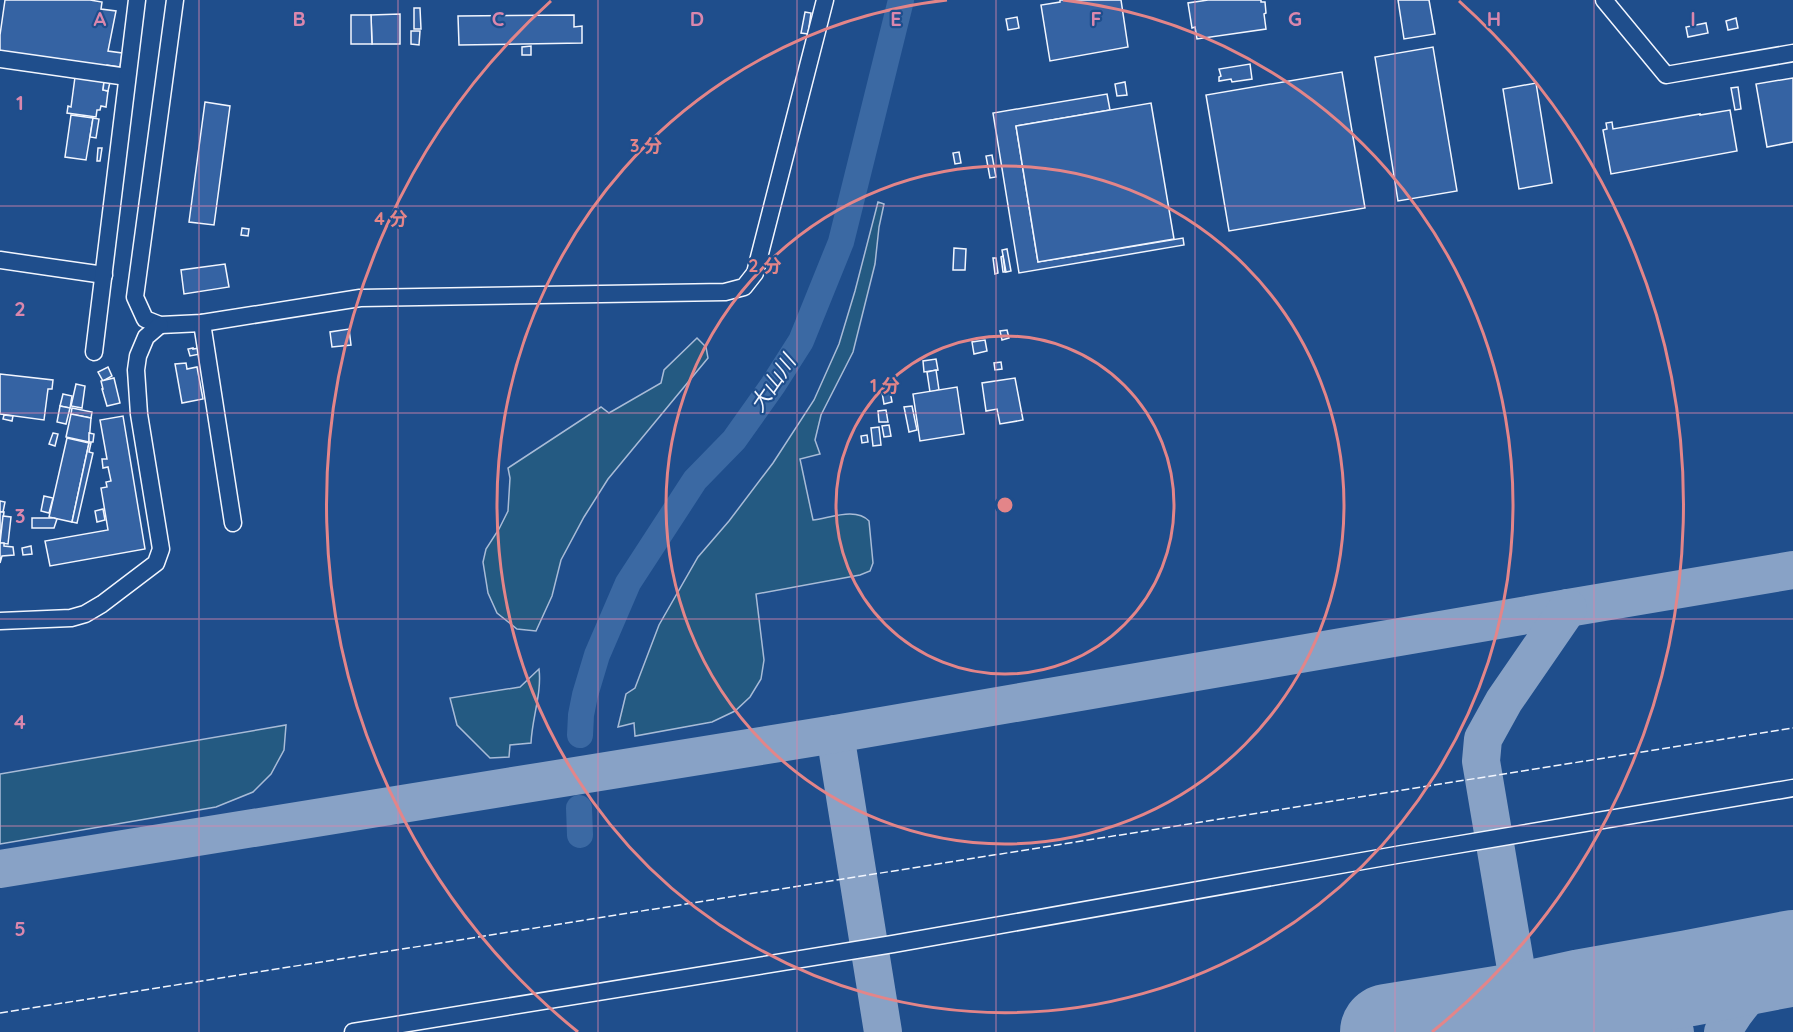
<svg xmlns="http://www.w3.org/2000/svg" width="1793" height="1032" font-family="Quicksand,'Noto Sans JP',sans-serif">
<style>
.green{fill:#245a82;stroke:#a8bbd7;stroke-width:1.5}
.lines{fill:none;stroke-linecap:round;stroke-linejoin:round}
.river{stroke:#3b69a3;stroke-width:26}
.taxiway{stroke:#88a2c6;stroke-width:38}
.runway{stroke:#88a2c6;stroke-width:96}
.building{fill:#3563a3;stroke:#f2f6ff;stroke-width:1.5}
.minor-casing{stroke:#f2f6ff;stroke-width:19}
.minor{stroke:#1f4e8c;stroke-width:16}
.fence{stroke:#f2f6ff;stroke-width:1.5;stroke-dasharray:8 3;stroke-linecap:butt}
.grid{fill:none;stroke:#da87ad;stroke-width:1.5;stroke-opacity:0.55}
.ring{fill:none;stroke:#e38589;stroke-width:3}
.labels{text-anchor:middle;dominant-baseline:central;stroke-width:4.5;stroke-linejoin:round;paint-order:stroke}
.water-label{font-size:21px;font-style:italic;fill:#f2f6ff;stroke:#1f4e8c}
.grid-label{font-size:20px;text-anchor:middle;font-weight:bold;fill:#da87ad;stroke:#1f4e8c;stroke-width:4.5;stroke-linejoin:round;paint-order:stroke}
.centre{fill:#e38589;stroke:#1f4e8c;stroke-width:3}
.ring-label{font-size:18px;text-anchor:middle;font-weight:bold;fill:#e38589;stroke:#1f4e8c;stroke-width:4.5;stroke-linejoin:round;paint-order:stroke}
</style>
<rect width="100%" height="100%" fill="#1f4e8c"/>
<g class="green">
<path d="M878,202L884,204L879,227L875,264L853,352L821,415L815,440L820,454L800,459L813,520C830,518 856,507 869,521L873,563L870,571L860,575L756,594L764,660L761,679L750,697L735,711L712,722L635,736L634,723L618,727L626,694L635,688L659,625L698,557L729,521L773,463L814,400L839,344L855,291Z"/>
<polygon points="697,338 706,347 708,358 608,479 584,517 561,560 552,596 536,631 517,629 497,613 488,593 483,562 486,549 499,529 508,511 510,478 508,468 601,407 609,413 661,383 664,370"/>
<path d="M539,669C542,693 532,718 531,743L510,745L509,757L490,758L457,725L450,698L520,687Z"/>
<polygon points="286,725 284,750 271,774 253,792 216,807 0,844 0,774"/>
</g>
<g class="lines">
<g class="river">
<polyline points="580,735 581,715 585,695 597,655 628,583 695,480 734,440 773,385 801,341 841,242 901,0"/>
<polyline points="579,808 580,835"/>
</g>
<g class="taxiway">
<polyline points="835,734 883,1032"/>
<polyline points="0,869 835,734 1568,608 1793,570"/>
<path d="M1583,997C1615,1002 1650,1007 1675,1032"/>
<polyline points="1523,1010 1481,761 1483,739 1504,701 1568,608"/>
<path d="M1723,1032C1739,1000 1764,979 1793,958"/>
</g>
<polyline class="runway" points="1388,1032 1523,1010 1583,997 1690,978 1793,958"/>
</g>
<g class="building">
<polygon points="5,0 90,0 102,2 101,9 116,11 108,51 122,53 120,67 107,65 106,69 0,55 0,35"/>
<polygon points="1060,0 1121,0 1128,47 1050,61 1041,5 1060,2"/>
<polygon points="1208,0 1261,0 1261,2 1265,2 1266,13 1264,14 1266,29 1197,39 1195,27 1192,28 1188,3"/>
<polygon points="1398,0 1429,0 1435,34 1404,39"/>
<polygon points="414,8 420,8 421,29 414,29"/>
<polygon points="805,12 811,13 808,34 801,33"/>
<polygon points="400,14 400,44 372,44 371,15"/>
<polygon points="351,15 371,15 372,44 351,44"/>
<polygon points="574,15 574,27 582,26 582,43 459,45 458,16"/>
<polygon points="1017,17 1019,28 1008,30 1006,19"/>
<polygon points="1736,18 1738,28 1728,30 1726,21"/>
<polygon points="1706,23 1708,33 1688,37 1686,27"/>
<polygon points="411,31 420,31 419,45 411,44"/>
<polygon points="531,46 531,55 522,55 522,47"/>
<polygon points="1433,47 1457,191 1398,201 1375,57"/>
<polygon points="1250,64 1252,79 1232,82 1231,79 1219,81 1219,77 1221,76 1219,69"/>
<polygon points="1342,72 1365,208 1229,231 1206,95"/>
<polygon points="75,77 104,82 103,90 108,91 106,107 101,106 100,110 97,110 96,117 67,113 68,106 71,107"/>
<polygon points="1793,78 1793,142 1767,147 1756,84"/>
<polygon points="104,82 110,82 108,91 103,90"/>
<polygon points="1125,82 1127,95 1117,96 1115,84"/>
<polygon points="1536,83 1552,183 1519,189 1503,89"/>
<polygon points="1738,87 1741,109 1735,110 1731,88"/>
<polygon points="1107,94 1110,110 1016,126 1038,262 1183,238 1184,245 1019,273 993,113"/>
<polygon points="205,102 230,106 214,225 189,222"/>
<polygon points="1151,103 1174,239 1038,262 1016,126"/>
<polygon points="1730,110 1737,151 1611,174 1603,130 1607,129 1606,123 1612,122 1613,129 1700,114 1700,115"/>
<polygon points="71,115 93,118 86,160 65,157"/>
<polygon points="93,118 99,119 96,138 90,137"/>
<polygon points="98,148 102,148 100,161 97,161"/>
<polygon points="959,152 961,163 955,164 953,153"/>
<polygon points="992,155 996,177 990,178 986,156"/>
<polygon points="242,228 249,229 248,236 241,235"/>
<polygon points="954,248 966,249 965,270 953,270"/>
<polygon points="1007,249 1011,271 1006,272 1002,250"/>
<polygon points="1003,256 1005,272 1003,272 1001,257"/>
<polygon points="993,258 996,258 998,273 995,274"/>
<polygon points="225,264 229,287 184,294 181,270"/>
<polygon points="349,329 351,345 332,347 330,332"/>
<polygon points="1007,330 1009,338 1002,340 1000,331"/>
<polygon points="985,340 987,351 974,354 972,342"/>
<polygon points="193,348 193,349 199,348 200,354 190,356 188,349"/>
<polygon points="936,359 938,370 924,372 923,361"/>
<polygon points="1001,362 1002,369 995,370 994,363"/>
<polygon points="186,363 187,369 197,367 203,399 182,403 175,364"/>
<polygon points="108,367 112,376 103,381 98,372"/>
<polygon points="936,370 939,390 930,392 927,372"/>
<polygon points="0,374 53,380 52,389 48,389 44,420 0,414"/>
<polygon points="114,378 120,403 107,406 102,389 103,389 101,381"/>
<polygon points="1015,378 1023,420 1000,424 997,409 986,411 982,383"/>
<polygon points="76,384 85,386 82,408 71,406"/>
<polygon points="957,387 964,434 920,441 913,394"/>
<polygon points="890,391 892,402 884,404 882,392"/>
<polygon points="63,394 72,396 70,408 60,406"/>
<polygon points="60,406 70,408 66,424 57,422"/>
<polygon points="912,406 917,430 909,432 904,407"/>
<polygon points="72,408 92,412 91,418 71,414"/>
<polygon points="886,410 888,422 879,422 878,411"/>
<polygon points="71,414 91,418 89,442 66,437"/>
<polygon points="4,415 13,416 12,421 3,419"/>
<polygon points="123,416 145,549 50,566 45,541 108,530 101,488 107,487 106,482 111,481 108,467 103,468 102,459 107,459 100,420"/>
<polygon points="889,425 891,436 884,437 882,426"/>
<polygon points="879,427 881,445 873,446 871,428"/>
<polygon points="53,433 58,434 55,446 49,444"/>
<polygon points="89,433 94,434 93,442 89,442"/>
<polygon points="867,435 868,442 862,443 861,436"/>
<polygon points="67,438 89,443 72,522 49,517"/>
<polygon points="89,443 91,443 89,452 93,453 77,523 72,522"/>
<polygon points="44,496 53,498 49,513 41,511"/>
<polygon points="0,501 5,502 3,512 0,512"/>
<polygon points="103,509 105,520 97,522 95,511"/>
<polygon points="0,512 4,512 0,542"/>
<polygon points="3,516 11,517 8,544 0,543"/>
<polygon points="32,518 54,518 57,519 54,528 32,528"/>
<polygon points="0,543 4,543 4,546 13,547 14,555 2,556 0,563"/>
<polygon points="31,546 32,554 23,555 22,548"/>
</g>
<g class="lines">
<g class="minor-casing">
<g id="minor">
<polyline points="175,0 135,297 145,319 160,325 202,323 360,298 725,292 744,287 755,273 825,0"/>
<polyline points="1604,0 1666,75 1793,53"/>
<polyline points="0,59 127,77"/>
<polyline points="0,260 104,275"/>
<polyline points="202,323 233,523"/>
<polyline points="94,352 137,0"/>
<polyline points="0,621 71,618 85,614 102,604 156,563 161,549 139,414 136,370 138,356 146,337 160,325"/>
<polyline points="353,1032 893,944 1402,854 1793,788"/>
</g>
</g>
<use href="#minor" class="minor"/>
<polyline class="fence" points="0,1013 1793,728"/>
</g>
<path class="grid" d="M199,0V1032M398,0V1032M598,0V1032M797,0V1032M996,0V1032M1195,0V1032M1395,0V1032M1594,0V1032M0,206H1793M0,413H1793M0,619H1793M0,826H1793"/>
<g class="ring">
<circle cx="1005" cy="505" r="169"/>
<circle cx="1005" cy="505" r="339"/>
<path d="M1063 0A508 508 0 1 1 947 0"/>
<path d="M578 1032A678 678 0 0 1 551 1M1459 1A678 678 0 0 1 1432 1032"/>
</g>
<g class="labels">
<g class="water-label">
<text transform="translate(772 383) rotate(-56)">大山川</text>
</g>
</g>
<g class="grid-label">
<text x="100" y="26">A</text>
<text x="299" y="26">B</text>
<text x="498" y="26">C</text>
<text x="697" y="26">D</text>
<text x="896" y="26">E</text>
<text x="1096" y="26">F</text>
<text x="1295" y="26">G</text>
<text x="1494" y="26">H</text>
<text x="1693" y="26">I</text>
<text x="20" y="110">1</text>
<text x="20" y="316">2</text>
<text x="20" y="523">3</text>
<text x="20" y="729">4</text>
<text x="20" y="936">5</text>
</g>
<circle cx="1005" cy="505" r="9" class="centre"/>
<g class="ring-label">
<text x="646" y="152">3 分</text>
<text x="391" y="225">4 分</text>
<text x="765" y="272">2 分</text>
<text x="885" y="392">1 分</text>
</g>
</svg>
